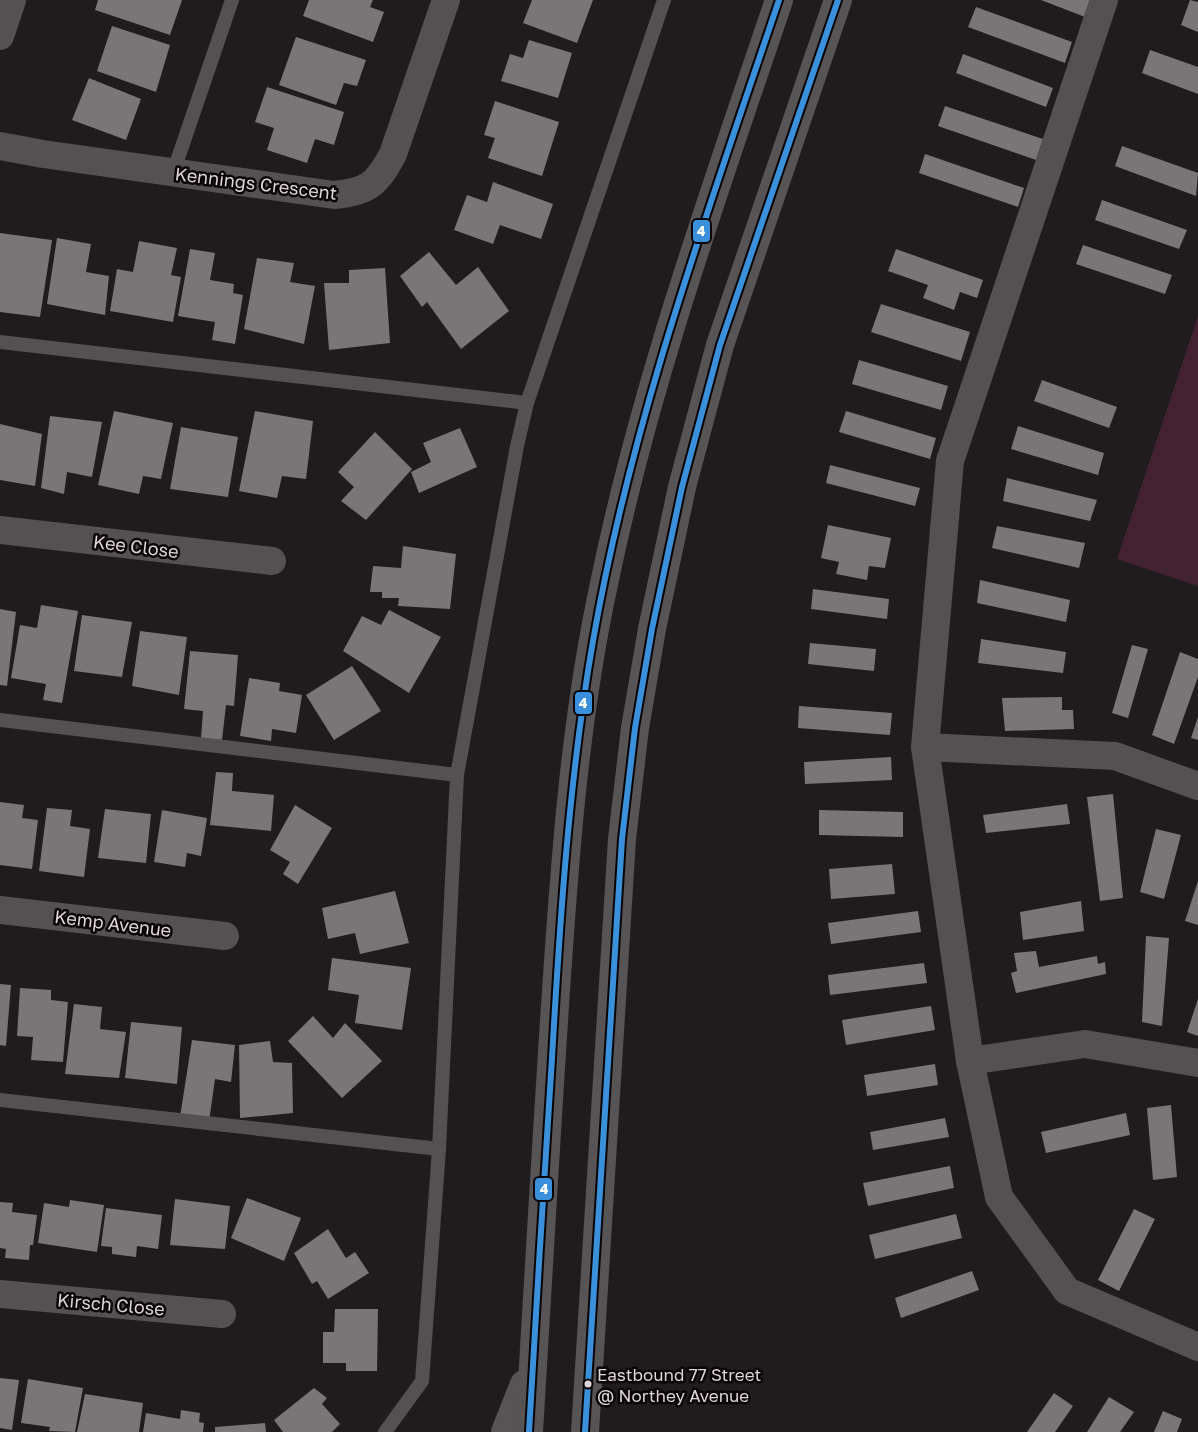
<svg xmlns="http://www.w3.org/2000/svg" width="1198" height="1432" font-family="'Golos Text',sans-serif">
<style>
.green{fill:#432231}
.building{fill:#7a7577}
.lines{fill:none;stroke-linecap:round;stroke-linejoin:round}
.lane{stroke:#535152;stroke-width:14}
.street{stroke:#535152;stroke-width:28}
.secondary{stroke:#575455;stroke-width:28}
.bus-1-casing{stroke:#090507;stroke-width:10}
.bus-1{stroke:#3a90db;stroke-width:6}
.bus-dot{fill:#ddd5d8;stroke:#090507;stroke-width:2}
.labels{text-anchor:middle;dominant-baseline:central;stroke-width:5;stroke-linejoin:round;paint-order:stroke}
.bus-label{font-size:17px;fill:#ddd5d8;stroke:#090507;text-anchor:start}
.street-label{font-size:18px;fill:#ddd5d8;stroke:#090507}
.line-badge{stroke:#090507;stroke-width:2}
.badge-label{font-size:14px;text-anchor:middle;font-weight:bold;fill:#fff}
</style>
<rect width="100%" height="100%" fill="#201b1d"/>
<polygon class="green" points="1198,316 1198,586 1117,559"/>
<g class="building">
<polygon points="98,0 182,0 170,35 95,10"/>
<polygon points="309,0 373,0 370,7 384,12 373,42 303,16"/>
<polygon points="532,0 593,0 577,43 523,23"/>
<polygon points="1041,0 1090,0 1085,17"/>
<polygon points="1190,0 1198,2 1198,32 1181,25"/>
<polygon points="976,7 1072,42 1065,63 968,27"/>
<polygon points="112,26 170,45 156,92 97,71"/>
<polygon points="296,37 366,60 357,86 344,83 336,105 279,85"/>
<polygon points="529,40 572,53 558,98 501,81 510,54 523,58"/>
<polygon points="1150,50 1198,67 1198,94 1142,73"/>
<polygon points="963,54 1053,88 1046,107 956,73"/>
<polygon points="89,78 141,99 126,140 72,120"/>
<polygon points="267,87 344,112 334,145 315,139 307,163 267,150 274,128 255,122"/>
<polygon points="495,101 559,122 542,176 488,158 495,138 484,135"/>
<polygon points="945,106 1043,139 1036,160 938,126"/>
<polygon points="1122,146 1198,173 1196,196 1115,166"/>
<polygon points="925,154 1024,188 1018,207 919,173"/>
<polygon points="493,182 553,204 541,239 500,225 493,244 454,230 467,195 487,202"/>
<polygon points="1102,200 1187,230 1179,249 1095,220"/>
<polygon points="0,233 52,240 40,317 0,312"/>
<polygon points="57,238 91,244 86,272 109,276 105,315 47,304"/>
<polygon points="139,241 177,248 171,275 181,277 173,322 110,311 117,269 133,272"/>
<polygon points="1083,245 1172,275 1165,294 1076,264"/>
<polygon points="190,249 215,253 210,280 234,284 233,293 243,295 235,344 212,340 215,322 178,316"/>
<polygon points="896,249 983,280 977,298 960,292 954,310 923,298 928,285 888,271"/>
<polygon points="429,252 456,285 478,267 509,311 461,349 427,302 422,307 400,276"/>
<polygon points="257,258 294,263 290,282 315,286 304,344 244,329"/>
<polygon points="385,268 390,343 329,350 324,283 349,283 349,270"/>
<polygon points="881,304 970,332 961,361 871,332"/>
<polygon points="859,360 948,386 941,410 852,384"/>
<polygon points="1042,380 1117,407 1109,428 1034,401"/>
<polygon points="114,411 173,423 161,479 143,476 139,494 98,485"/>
<polygon points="255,411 313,421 306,479 282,476 277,498 239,491"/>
<polygon points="846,411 936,438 930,459 839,432"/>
<polygon points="50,416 102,422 92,477 67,472 64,494 41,488"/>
<polygon points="0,424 42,434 35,486 0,480"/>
<polygon points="1018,426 1104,453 1098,475 1011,449"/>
<polygon points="181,427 238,437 228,497 170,489"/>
<polygon points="460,428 477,467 419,493 411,472 431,462 423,443"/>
<polygon points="375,432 412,469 366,520 341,501 354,487 338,472"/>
<polygon points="830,465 920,488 915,506 826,483"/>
<polygon points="1007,478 1097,500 1090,521 1003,501"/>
<polygon points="828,525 891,538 885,568 869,566 867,580 836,574 839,562 821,558"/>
<polygon points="997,526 1085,543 1079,568 992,548"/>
<polygon points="403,546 456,554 450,609 398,606 399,598 382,598 382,592 370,592 373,566 401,568"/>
<polygon points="980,580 1070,600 1066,622 977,603"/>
<polygon points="813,589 889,599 887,619 811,609"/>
<polygon points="41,605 78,611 62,703 43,700 46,684 11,678 20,625 37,628"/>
<polygon points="0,609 16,612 7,686 0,685"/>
<polygon points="389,610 441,637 409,693 343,651 362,616 381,625"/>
<polygon points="82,615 132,622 122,677 74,671"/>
<polygon points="140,631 187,637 179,695 132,686"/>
<polygon points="981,639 1066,652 1063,673 978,663"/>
<polygon points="810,643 876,649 874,671 808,664"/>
<polygon points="1132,645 1148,649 1128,718 1112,713"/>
<polygon points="190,651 238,655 234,706 226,705 222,740 201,738 203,711 184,709"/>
<polygon points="1180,652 1198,659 1198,677 1174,744 1152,735"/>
<polygon points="352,666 381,711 334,740 306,695"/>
<polygon points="249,678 280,683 279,691 302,695 296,733 272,729 271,741 240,736"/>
<polygon points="1062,697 1062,710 1073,710 1074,729 1005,731 1002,698"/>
<polygon points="799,706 892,713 890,735 798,728"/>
<polygon points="1198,717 1198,740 1191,738"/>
<polygon points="891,757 892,780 805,784 804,762"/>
<polygon points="216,772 233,773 232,791 274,795 271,831 210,825"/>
<polygon points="1113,794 1123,898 1100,901 1087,797"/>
<polygon points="0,802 24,805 22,818 38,820 32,869 0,865"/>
<polygon points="1067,804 1070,824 986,833 983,815"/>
<polygon points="295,805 332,828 298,884 283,874 290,862 270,850"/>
<polygon points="47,808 72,810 70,826 90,829 84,877 39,871"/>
<polygon points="105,809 151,814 146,863 98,858"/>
<polygon points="162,810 207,818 201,856 187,853 185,867 154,862"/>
<polygon points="819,810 903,812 903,837 819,835"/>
<polygon points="1156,829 1181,835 1164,899 1140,892"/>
<polygon points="892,864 895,894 831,899 829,869"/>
<polygon points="1198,881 1198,925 1185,921"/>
<polygon points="395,891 409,943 360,954 355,933 328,939 322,908"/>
<polygon points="1081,901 1084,931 1023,940 1020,912"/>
<polygon points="918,911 921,932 831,944 828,923"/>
<polygon points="1146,936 1169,938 1162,1026 1142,1022"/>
<polygon points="1036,951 1039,967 1097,956 1098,964 1105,962 1106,974 1016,993 1011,973 1017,971 1014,953"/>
<polygon points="332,958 411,968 402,1030 355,1023 359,995 328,990"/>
<polygon points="924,963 927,983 830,995 828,975"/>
<polygon points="0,984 11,985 6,1046 0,1045"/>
<polygon points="20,988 51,990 51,1000 68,1002 63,1062 31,1060 33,1037 17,1036"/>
<polygon points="1198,999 1198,1036 1187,1032"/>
<polygon points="74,1004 102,1007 100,1029 126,1032 119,1078 65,1074"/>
<polygon points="931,1006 935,1030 846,1045 842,1020"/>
<polygon points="313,1016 333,1038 345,1023 382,1061 342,1098 288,1041"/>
<polygon points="131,1022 182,1027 177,1084 125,1078"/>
<polygon points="192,1040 235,1045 231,1082 215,1079 209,1122 180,1117"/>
<polygon points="270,1041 273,1062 292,1063 293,1113 240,1118 239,1045"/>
<polygon points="935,1064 938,1085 867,1096 864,1075"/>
<polygon points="1171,1105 1177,1177 1153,1180 1147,1108"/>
<polygon points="1126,1113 1130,1135 1046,1153 1041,1132"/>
<polygon points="945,1118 949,1137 873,1150 870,1132"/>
<polygon points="950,1166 954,1188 868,1206 863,1183"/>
<polygon points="247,1198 301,1218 284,1261 231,1238"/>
<polygon points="175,1199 230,1206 225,1249 170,1245"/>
<polygon points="70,1200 104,1205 97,1252 38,1243 44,1203 69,1207"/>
<polygon points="0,1202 13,1203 12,1212 37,1215 33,1245 30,1245 29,1260 5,1258 6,1249 0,1248"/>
<polygon points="106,1208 162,1215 158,1249 137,1246 136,1257 112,1254 112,1247 101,1246"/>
<polygon points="1134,1209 1155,1219 1119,1291 1098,1280"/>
<polygon points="956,1214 962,1238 875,1259 869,1235"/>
<polygon points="328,1229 346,1258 355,1252 369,1273 328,1299 317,1281 312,1284 294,1253"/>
<polygon points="972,1271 979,1290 901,1318 895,1298"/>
<polygon points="335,1309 378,1309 377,1371 346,1371 346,1363 323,1363 323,1332 334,1332"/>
<polygon points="0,1378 19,1380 12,1430 0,1428"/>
<polygon points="28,1379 83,1388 75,1432 49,1431 50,1427 21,1423"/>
<polygon points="314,1388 327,1398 322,1404 340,1424 332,1432 283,1432 274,1420"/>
<polygon points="1054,1393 1073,1406 1055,1432 1027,1432"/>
<polygon points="85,1394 143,1403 139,1432 77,1432"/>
<polygon points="1109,1397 1134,1412 1120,1432 1087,1432"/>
<polygon points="181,1410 200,1413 199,1422 204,1423 203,1432 143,1432 146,1413 180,1419"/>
<polygon points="1163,1411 1182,1419 1177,1432 1154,1432"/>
<polygon points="265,1423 266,1432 215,1432 215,1427"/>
</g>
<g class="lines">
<g class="lane">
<polyline points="173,173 232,0"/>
<polyline points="0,342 527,403"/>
<polyline points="0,720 457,775"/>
<polyline points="0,1100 439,1149"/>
<polyline points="385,1432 422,1381 439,1149 457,775 517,446 527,403 664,0"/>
</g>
<g class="street">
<polyline points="1104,0 950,461 925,747 970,1061 999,1197 1067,1291 1198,1347"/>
<polyline points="0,36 12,0"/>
<path d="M0,146L43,154L334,195C368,192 377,184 393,154L446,0"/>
<polyline points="0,530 272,561"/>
<polyline points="925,747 1115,756 1198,786"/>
<polyline points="0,910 225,936"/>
<polyline points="970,1061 1085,1044 1198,1063"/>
<polyline points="0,1294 222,1314"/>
</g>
<g class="secondary">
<polyline points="505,1432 524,1384"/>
<path d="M529,1432C536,1300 545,1168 553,1036C563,885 572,732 604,584C645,384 714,193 779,0"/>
<polyline points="585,1432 622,839 635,728 652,629 682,487 720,345 838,0"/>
</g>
<g class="bus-1-casing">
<g id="bus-1">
<path d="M529,1432C536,1307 544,1183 552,1058C560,919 569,779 593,641C631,422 708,211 779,0"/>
<polyline points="585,1432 622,839 635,728 652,629 682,487 720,345 838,0"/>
</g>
</g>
<use href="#bus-1" class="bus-1"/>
</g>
<circle class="bus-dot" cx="588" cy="1384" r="4.5"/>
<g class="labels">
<g class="bus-label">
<text x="597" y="1374">Eastbound 77 Street<tspan x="597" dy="21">@ Northey Avenue</tspan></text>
</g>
<g class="street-label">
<text transform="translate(256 183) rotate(7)">Kennings Crescent</text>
<text transform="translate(136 546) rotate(7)">Kee Close</text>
<text transform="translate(113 923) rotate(7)">Kemp Avenue</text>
<text transform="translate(111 1304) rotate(5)">Kirsch Close</text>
</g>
</g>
<g class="line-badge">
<rect x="692" y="219" width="19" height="24" rx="5" fill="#3a90db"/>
<rect x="574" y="691" width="19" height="24" rx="5" fill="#3a90db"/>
<rect x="534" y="1177" width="19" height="24" rx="5" fill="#3a90db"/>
</g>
<g class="badge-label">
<text x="701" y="236">4</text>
<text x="583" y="708">4</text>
<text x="544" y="1194">4</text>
</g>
</svg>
